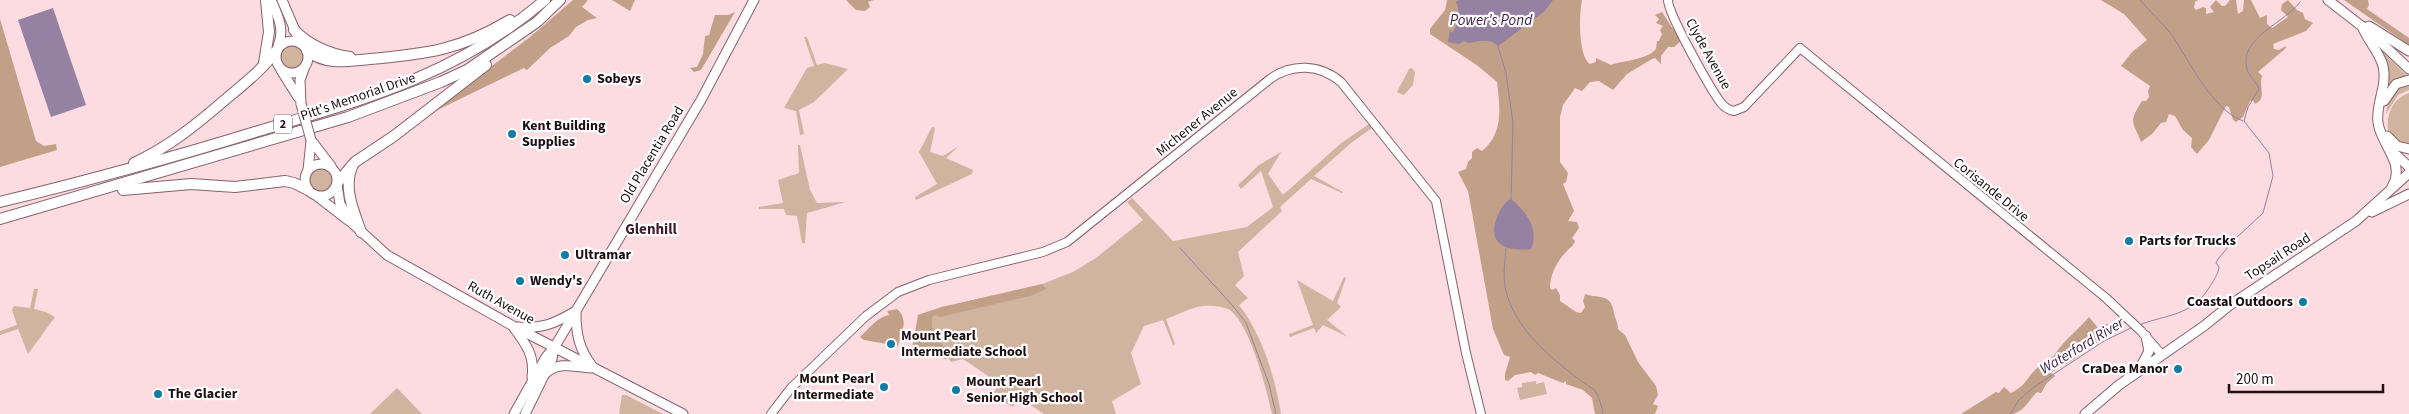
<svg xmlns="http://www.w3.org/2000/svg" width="2409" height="414" font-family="'Source Sans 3',sans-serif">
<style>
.green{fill:#d0b4a0}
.forest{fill:#c2a087}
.water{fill:#9581a1}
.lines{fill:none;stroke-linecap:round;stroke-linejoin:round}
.stream{stroke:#9581a1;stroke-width:1}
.tertiary-casing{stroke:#86626a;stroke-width:10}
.secondary-casing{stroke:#86626a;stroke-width:11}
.primary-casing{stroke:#86626a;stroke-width:11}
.motorway-casing{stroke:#86626a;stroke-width:12}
.tertiary{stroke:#fff;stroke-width:8}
.secondary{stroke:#fff;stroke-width:9}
.primary{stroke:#fff;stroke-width:9}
.motorway{stroke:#fff;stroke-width:10}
.secondary-bridge-casing{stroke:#86626a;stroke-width:11;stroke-linecap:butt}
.secondary-bridge{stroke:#fff;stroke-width:9}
.poi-dot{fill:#137ba5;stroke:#fff;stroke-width:2}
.labels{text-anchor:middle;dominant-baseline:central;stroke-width:4.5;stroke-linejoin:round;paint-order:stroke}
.shield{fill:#fff;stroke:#605658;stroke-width:1}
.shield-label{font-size:12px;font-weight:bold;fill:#1c0e11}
.street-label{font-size:14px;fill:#1c0e11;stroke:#fff}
.poi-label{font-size:14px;font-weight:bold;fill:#1c0e11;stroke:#fff;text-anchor:start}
.water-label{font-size:15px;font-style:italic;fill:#3b1f4b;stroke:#fff}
.neighbourhood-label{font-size:15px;font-weight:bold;fill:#3d1f26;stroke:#fff}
</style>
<rect width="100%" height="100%" fill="#fcdbe1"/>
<g class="green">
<polygon points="804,37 807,37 817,65 825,63 848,69 814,102 799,110 804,134 800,135 796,111 784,108 807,68 814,66"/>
<path d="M2376,45L2409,78V90L2398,95L2386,114C2391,85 2392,71 2376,45Z"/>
<circle cx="292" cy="57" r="11"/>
<polygon points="1412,68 1415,72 1413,85 1404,95 1397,92 1409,69"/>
<path d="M2409,93V154C2380,146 2381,102 2409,93Z"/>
<path d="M1369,124L1372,128L1351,143L1314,176L1343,192L1342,193L1311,179L1280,207L1282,211L1238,252L1244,276L1235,285L1248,298L1239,305C1262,334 1275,377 1281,414H1272C1266,388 1251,327 1230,310C1224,306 1209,305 1203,306C1191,307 1177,315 1166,319L1175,344L1173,345L1163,320L1144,326L1131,353L1141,384L1112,401L1116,414H1044L1019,397L1013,407L992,395L1000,384L963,359L951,362L918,315L942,307L1037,286L1073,272L1096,258L1143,220L1127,202L1132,198L1173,241L1247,227L1273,207L1261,171L1241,189L1238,185L1259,165L1281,152L1268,174L1283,195L1340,144Z"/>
<polygon points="932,127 935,128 930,152 943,156 959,146 946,158 973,170 972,174 916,200 915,197 937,184 919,152"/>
<polygon points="798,145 800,145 810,190 817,203 846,202 807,213 805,243 802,243 797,216 786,215 784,209 759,209 759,207 783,203 778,180 799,173"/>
<circle cx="322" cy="180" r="12"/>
<polygon points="1344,277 1346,278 1337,303 1341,307 1327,320 1348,337 1323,325 1316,333 1314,328 1290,337 1289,334 1313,325 1297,280 1333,301"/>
<polygon points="34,289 38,289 34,309 46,312 55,317 28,354 18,329 0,335 0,331 17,325 12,310 14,306 30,308"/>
<polygon points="1536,381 1536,384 1544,382 1547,394 1520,400 1517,388 1522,387 1522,383"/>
<polygon points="397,388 422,414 370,414"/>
<polygon points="622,395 626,395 663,414 619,414"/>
</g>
<g class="forest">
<polygon points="573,0 588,0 582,7 597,18 588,20 576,27 569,36 550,48 527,70 524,68 427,115 530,37"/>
<polygon points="612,0 635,0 630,11"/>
<polygon points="846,0 874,0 868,2 870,7 865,11 856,10"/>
<path d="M1447,0H1582C1579,14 1578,56 1590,64L1596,62V58L1611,65C1626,60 1646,60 1656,49L1657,41H1659L1662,34L1660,30L1663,26L1656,23L1659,19L1655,15L1662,12L1681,41L1674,47H1668L1661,56V64L1655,58L1652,59L1627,74L1613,90L1599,81L1590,82L1582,91L1575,88L1563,105L1560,117V162L1568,173L1566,182L1563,184L1574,211L1568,221L1577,222L1579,228L1572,238L1575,241C1573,247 1569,248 1566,252C1557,261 1550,275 1550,288L1552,290L1556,288L1560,295V301L1576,312L1581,313L1585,307L1583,301L1585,294C1600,299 1611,293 1614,313C1615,319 1618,322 1618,329L1625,335L1638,362L1656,386L1658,395L1653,404L1658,406L1655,414H1595L1592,398L1583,390L1566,384V381L1563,383L1538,373L1535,375L1531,372L1515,375L1508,381L1505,380V374L1510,357L1504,355L1493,329L1468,191L1458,172L1466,169L1468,162L1472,158V152L1477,148L1482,151C1504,133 1500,107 1497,82L1478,66L1430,34V29L1445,10Z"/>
<path d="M2101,0H2198L2195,2L2194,8L2196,10L2203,7L2206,8V14L2214,12L2210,7L2216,0L2222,6H2225L2230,0H2236L2238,14L2243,11L2244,0H2251L2260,18L2267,15V24L2272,28L2288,17L2281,10L2282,4L2288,0L2297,10L2303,13L2305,19L2313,23L2306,31L2273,44L2274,49L2279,50L2286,46V48L2258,72L2262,76C2258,87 2268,98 2255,104L2253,100L2250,101L2243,117L2236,122L2233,120L2229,107L2226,106L2209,140L2197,154L2191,147L2192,138L2183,130L2175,116L2169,114L2166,122L2161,123L2152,134L2141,142C2133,121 2128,123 2142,101H2146L2149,97L2148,91L2150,86L2121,66L2132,52L2147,40L2124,14Z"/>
<polygon points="2344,0 2368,0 2369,5 2367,9 2409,38 2409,45"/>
<polygon points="735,12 701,70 694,72 690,68 697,67 703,54 705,36 709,35 715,15 728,15"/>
<polygon points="0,19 36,141 44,146 56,144 57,150 0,167"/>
<polygon points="1042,284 1046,289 1030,296 940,317 935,315 932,317 932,327 945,350 944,353 949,357 946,359 912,349 918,315 942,307"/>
<path d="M897,309C909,319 902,333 898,346L864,340L860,337C869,329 877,317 889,315L887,311Z"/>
<path d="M2089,317L2098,328L2107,324L2112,328L2106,332L2103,340C2092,344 2082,353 2074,359C2067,365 2058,366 2051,373L2055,376L2047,383L2041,393L2037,392C2032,397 2027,405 2021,410C2018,412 2016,412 2014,414H1961L1996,392L1999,393L2004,387L2011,393C2025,386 2025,381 2035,370C2040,364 2050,361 2055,354C2064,340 2078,330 2089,317Z"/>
</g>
<g class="water">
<path d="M1459,0H1553L1545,11L1498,46C1490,38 1479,41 1469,43L1464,41L1459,44L1448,42L1450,30L1452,33C1459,25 1461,11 1456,2Z"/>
<polygon points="53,8 86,105 51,117 18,20"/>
<path d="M1511,199C1525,210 1540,230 1531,249C1508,252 1486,245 1497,217C1500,210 1504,202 1511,199Z"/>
</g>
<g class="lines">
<g class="stream">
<path d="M2140,0C2150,12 2161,21 2171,34C2190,61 2211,109 2243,121"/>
<polyline points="1498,46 1506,73 1513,123 1511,199"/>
<polyline points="1180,248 1233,306 1246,323 1269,384 1276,414"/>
<path d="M1506,248C1505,261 1503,274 1505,287C1513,325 1543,351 1572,374C1594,392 1597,384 1603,414"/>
<path d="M2139,325C2167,314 2190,317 2209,288C2213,281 2218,275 2219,267L2216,263L2218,259L2235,239L2263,213L2273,176L2269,153L2244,121L2248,107L2259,89C2257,82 2249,77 2247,69C2238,38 2285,23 2300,2"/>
<polyline points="2010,414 2019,400 2034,387 2104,341 2133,327"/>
</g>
<g class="tertiary-casing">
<g id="tertiary">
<path d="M1668,0C1668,14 1711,90 1721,103C1725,108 1729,110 1734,111L1744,107L1800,48L2106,298L2141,331L2162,355"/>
<path d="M771,414L791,388L866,316L898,292L929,280L1043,252L1067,242L1270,79C1292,63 1320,64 1341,82L1436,201L1466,353L1481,414"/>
</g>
</g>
<g class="secondary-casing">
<g id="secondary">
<path d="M271,0C278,16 285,30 278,46"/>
<polyline points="282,0 297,35"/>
<circle cx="292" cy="57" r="16"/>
<polyline points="281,70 298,97"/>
<polyline points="301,104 300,80 304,69"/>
<polyline points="311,140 331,166"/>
<circle cx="321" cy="180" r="16"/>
<polyline points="308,170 311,141"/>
<polyline points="337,185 340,204 353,224 387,255 513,326 683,414"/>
<polyline points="318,197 349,221"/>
<path d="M576,313C576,334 579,349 592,366"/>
<path d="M518,327C541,329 554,324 574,312"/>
<path d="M514,328C526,344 535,356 532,377"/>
<path d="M546,373C559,361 575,367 591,368"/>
<polyline points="514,414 546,357 554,348 701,100 754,0"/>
<polyline points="525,414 552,359 554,348"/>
</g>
</g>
<g class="primary-casing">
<g id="primary">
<polyline points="2328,0 2373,35 2409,69"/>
<path d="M2362,26C2367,40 2379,51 2383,66C2388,86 2375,104 2378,123C2382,147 2406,163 2392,187"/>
<polyline points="2369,26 2409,51"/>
<polyline points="2384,101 2396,84 2409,80"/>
<polyline points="2387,136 2397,146 2409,149"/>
<polyline points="2394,153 2409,167"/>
<polyline points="2372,212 2409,194"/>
<polyline points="2141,366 2149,351 2146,336"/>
<polyline points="2085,414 2119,385 2204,326 2230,305 2356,221 2409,173"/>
</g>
</g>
<g class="motorway-casing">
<g id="motorway">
<path d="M294,30C309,45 329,54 350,57"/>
<path d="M307,51C328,66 347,61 370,59C427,54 460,50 510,20"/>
<polyline points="264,63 269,32 266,0"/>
<path d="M134,163C169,147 197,124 226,99C244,84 262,70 276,51"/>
<path d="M352,167C343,188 354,212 361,232"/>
<polyline points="338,182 355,162 394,136 486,65"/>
<polyline points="123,190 191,184 235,187 285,181 294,183 308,190"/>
<path d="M0,202C86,181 171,158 255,132C363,100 457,75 545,0"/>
<polyline points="0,219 348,117 441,82 467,70 537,22 560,0"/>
</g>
</g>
<use href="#tertiary" class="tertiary"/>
<use href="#secondary" class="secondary"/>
<use href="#primary" class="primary"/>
<use href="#motorway" class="motorway"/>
<g class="secondary-bridge-casing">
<polyline id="secondary-bridge" points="301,104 311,140"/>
</g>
<use href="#secondary-bridge" class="secondary-bridge"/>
</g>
<g class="poi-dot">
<circle cx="587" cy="79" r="5"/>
<circle cx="512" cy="134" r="5"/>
<circle cx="2129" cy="241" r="5"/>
<circle cx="565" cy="255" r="5"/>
<circle cx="520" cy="281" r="5"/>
<circle cx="2303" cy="302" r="5"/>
<circle cx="891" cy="344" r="5"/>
<circle cx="2178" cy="369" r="5"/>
<circle cx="884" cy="387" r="5"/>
<circle cx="956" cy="390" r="5"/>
<circle cx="158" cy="394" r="5"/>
</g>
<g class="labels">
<rect class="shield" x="274" y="114.5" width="18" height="19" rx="4"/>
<g class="shield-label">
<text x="283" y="124">2</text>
</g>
<g class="street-label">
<text transform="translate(1708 54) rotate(61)">Clyde Avenue</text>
<text transform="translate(358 97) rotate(-19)">Pitt's Memorial Drive</text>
<text transform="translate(1197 122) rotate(-39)">Michener Avenue</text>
<text transform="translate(652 155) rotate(-59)">Old Placentia Road</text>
<text transform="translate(1991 190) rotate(39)">Corisande Drive</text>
<text transform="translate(2278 257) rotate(-33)">Topsail Road</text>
<text transform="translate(501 303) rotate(29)">Ruth Avenue</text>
</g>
<g class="poi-label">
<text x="597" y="79">Sobeys</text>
<text x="522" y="126">Kent Building<tspan x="522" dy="16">Supplies</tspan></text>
<text x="2139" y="241">Parts for Trucks</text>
<text x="575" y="255">Ultramar</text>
<text x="530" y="281">Wendy's</text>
<text x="2293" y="302" text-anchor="end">Coastal Outdoors</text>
<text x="901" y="336">Mount Pearl<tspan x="901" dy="16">Intermediate School</tspan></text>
<text x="2168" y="369" text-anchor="end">CraDea Manor</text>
<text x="874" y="379" text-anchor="end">Mount Pearl<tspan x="874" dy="16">Intermediate</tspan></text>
<text x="966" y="382">Mount Pearl<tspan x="966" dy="16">Senior High School</tspan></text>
<text x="168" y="394">The Glacier</text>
</g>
<g class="water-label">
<text x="1491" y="20">Power's Pond</text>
<text transform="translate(2082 346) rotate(-31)">Waterford River</text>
</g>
<g class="neighbourhood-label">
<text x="651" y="229">Glenhill</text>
</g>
</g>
<path d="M2229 384v8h154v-8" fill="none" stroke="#1c0e11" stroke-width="2.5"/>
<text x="2236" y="384" font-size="15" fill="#1c0e11" stroke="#ffffff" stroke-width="4" paint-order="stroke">200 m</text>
</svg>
